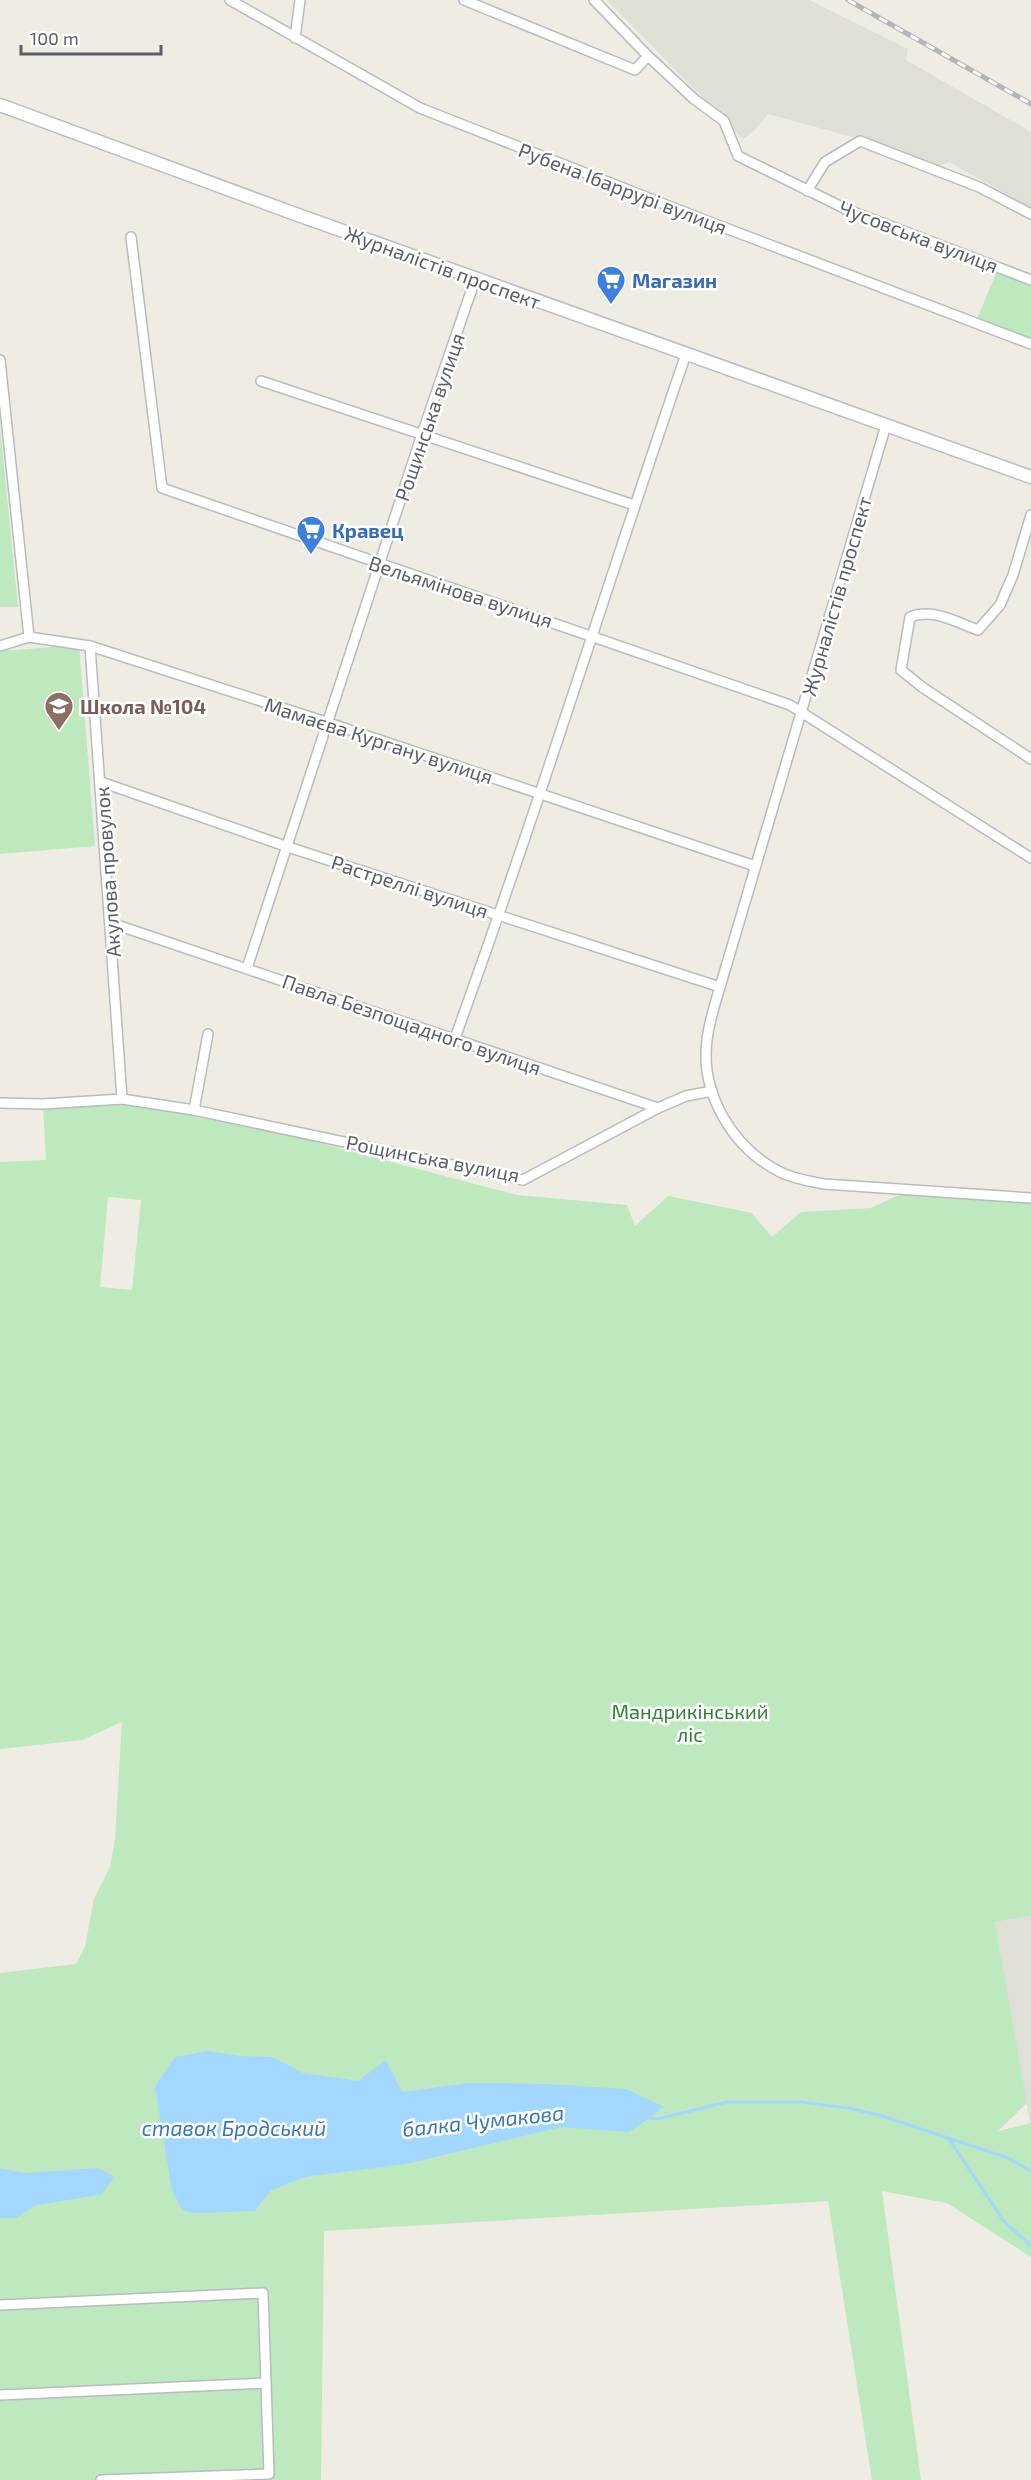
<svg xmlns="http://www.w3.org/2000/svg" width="1031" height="2480" font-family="'Exo 2',sans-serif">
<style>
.industrial{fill:#dfded7}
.green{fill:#bee8be;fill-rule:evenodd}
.water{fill:#a3d7ff}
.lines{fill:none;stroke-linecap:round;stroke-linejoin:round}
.stream{stroke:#a3d7ff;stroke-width:3}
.minor-casing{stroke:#b8bbc0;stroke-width:12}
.secondary-casing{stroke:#b9bcc2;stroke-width:15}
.minor{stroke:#fff;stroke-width:9}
.secondary{stroke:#fff;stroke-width:12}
.rail-casing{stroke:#b4b5b6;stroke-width:5}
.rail{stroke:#fff;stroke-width:3;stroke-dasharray:9;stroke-linecap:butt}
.labels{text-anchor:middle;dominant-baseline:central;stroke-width:5;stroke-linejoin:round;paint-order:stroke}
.street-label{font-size:20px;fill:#5b5f65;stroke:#fff}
.shop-label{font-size:20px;font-weight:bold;fill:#366cbe;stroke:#fff;text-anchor:start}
.education-label{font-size:20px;font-weight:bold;fill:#785e54;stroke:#fff;text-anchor:start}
.park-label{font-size:20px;fill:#2e8231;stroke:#fff}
.water-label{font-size:21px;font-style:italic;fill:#3978b8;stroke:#fff}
</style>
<rect width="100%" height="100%" fill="#efece3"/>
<g class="industrial">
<polygon points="607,0 809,0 908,49 906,60 1031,132 1031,208 949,162 938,167 897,149 768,114 754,131 743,139"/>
<polygon points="1031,1916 1031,2129 995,1922"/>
</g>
<g class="green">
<polygon points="997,271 1031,283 1031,338 977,319"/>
<polygon points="0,427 18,607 0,607"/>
<polygon points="79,645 95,846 0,854 0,651"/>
<path d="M93,1100L194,1110L517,1195L627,1205L635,1226L668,1196L752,1213L772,1237L801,1212L871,1208L910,1190L1031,1198V1916L995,1922L1027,2103L998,2131L1031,2123V2257L947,2203L882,2191L921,2480H872L828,2201L324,2231L321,2480H0V1973L76,1964L85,1947L94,1899L110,1867L115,1840L122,1722L82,1740L0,1749V1162L46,1160L43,1104ZM108,1197L141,1200L132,1290L100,1287Z"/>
</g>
<g class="water">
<polygon points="207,2051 240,2056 272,2057 303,2073 358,2081 386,2060 402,2092 470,2083 547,2084 626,2089 664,2107 629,2132 561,2127 406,2164 304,2177 270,2191 255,2211 197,2213 183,2211 172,2191 155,2086 175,2057"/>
<polygon points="0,2168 24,2173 98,2168 114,2177 102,2194 33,2206 17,2218 0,2218"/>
</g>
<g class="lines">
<g class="stream">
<polyline points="648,2118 657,2119 727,2102 801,2102 848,2108 879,2115 1008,2158 1031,2171"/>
<polyline points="949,2139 1003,2220 1031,2246"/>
</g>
<g class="minor-casing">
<g id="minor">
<polyline points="230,0 420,108 707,221 1031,344"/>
<polyline points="464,0 635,70 648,56 694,99 724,121 738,156 846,209 1031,280"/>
<polyline points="594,0 648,56"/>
<polyline points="295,38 300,0"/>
<polyline points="807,191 825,162 860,141 979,187 1031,214"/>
<polyline points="131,237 162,488 790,705 1031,858"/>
<polyline points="0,360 29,637"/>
<polyline points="261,381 634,505"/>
<path d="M886,425L720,987C715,1004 709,1022 707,1040C700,1094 733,1148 780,1172C794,1179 809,1181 824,1184L1031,1198"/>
<path d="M1031,515L1013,575L1000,605L978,630C956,622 933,608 910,617L901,670L922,687L1031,759"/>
<polyline points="0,646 29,637 90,646 329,723 755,866"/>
<polyline points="90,646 122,1099"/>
<polyline points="101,782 288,847 720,987"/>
<polyline points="111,923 658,1108 686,1096 712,1091"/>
<polyline points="247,968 422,434 476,277"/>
<path d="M455,1038C537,812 608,582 686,354"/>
<polyline points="0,1103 43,1104 122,1099 194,1110 523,1180 658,1108"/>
<polyline points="194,1110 208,1034"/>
<polyline points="0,2305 263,2293 269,2474 101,2480"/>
<polyline points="0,2395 266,2383"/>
</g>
</g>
<g class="secondary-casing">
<polyline id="secondary" points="0,105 287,211 1031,477"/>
</g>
<use href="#minor" class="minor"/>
<use href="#secondary" class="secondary"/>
<g class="rail-casing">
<polyline id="rail" points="848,0 1031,104"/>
</g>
<use href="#rail" class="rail"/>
</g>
<defs>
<g id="supermarket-pin" transform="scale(1.5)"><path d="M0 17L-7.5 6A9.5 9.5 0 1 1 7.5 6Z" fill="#3f7fe0" stroke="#fff"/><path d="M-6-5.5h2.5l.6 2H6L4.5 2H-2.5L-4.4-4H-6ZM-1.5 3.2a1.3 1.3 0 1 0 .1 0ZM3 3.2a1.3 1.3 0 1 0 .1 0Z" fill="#fff"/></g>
<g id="school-pin" transform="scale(1.5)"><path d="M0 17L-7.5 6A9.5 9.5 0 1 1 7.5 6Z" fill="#8d6e63" stroke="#fff"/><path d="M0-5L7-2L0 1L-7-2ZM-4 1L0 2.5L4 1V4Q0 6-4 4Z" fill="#fff"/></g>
</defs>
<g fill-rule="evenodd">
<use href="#supermarket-pin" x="611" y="280"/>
<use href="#supermarket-pin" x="311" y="530"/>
<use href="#school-pin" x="59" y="706"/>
</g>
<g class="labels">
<g class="street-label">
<text transform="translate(623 188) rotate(21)">Рубена Ібаррурі вулиця</text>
<text transform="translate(919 236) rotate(21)">Чусовська вулиця</text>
<text transform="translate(443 267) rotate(20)">Журналістів проспект</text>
<text transform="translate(429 417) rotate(-71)">Рощинська вулиця</text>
<text transform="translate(461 591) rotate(18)">Вельямінова вулиця</text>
<text transform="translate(836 596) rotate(-74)">Журналістів проспект</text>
<text transform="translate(379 740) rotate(18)">Мамаєва Кургану вулиця</text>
<text transform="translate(107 872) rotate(-94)">Акулова провулок</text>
<text transform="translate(410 886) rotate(18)">Растреллі вулиця</text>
<text transform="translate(412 1024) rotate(19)">Павла Безпощадного вулиця</text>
<text transform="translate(433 1158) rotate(11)">Рощинська вулиця</text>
</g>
<g class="shop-label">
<text x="632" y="280">Магазин</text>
<text x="332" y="530">Кравец</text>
</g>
<g class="education-label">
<text x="80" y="706">Школа №104</text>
</g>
<g class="park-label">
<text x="690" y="1711">Мандрикінський<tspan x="690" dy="23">ліс</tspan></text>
</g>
<g class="water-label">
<text transform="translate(483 2120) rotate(-6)">балка Чумакова</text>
<text x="234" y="2127">ставок Бродський</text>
</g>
</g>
<path d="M21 45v9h140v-9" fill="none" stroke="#5b5f65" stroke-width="3"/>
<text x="30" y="45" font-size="18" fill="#5b5f65" stroke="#ffffff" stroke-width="4.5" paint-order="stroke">100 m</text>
</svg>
